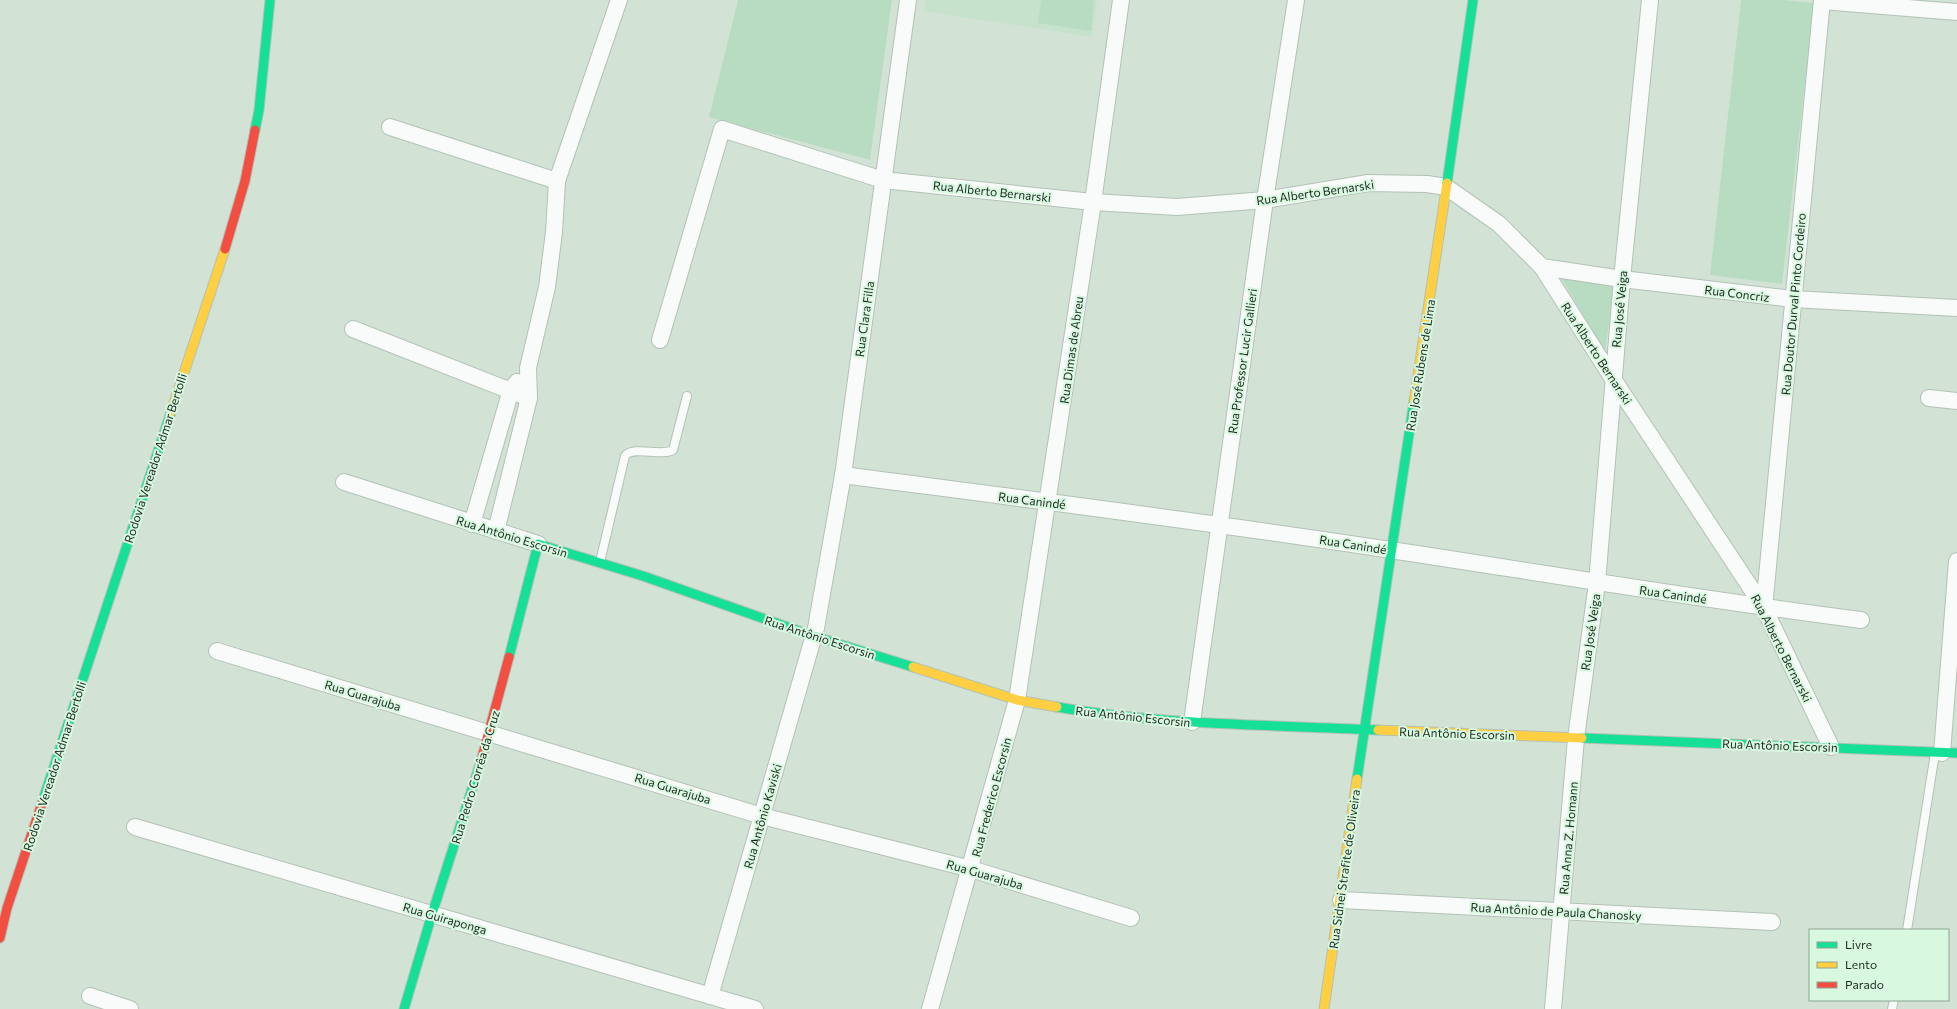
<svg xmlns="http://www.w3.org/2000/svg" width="1957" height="1009" font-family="Commissioner,sans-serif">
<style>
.built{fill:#c6e2cd}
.green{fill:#b8dcc2}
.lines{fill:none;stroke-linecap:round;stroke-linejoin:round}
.lane-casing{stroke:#b3c1b6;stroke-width:10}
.street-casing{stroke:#b3c1b6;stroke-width:18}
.fast-casing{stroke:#b3c1b6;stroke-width:11}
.slow-casing{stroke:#b3c1b6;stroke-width:11}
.jam-casing{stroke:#b3c1b6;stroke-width:11}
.lane{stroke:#f8fbf9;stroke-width:8}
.street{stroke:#f8fbf9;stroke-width:16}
.fast{stroke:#16e098;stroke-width:9}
.slow{stroke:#ffcf43;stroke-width:9}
.jam{stroke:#f24e42;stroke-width:9}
.labels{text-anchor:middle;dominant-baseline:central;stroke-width:4;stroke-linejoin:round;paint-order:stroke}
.street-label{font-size:12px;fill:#1c281f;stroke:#d8f8e0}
</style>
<rect width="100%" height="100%" fill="#d2e3d6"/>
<polygon class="built" points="926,0 1097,0 1092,37 924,11"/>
<g class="green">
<polygon points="738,0 892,0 870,160 709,117"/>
<polygon points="1041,0 1094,0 1091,31 1038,23"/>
<polygon points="1741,0 1783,0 1814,3 1782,284 1710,275"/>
<polygon points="1560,276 1614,284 1605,352"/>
</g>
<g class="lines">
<g class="lane-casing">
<g id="lane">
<path d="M600,562L625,456C633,445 661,457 673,450L687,396"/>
<polyline points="1907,930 1935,753"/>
<polyline points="1892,1009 1894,1000"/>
</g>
</g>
<g class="street-casing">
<g id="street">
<polyline points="1822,1 1957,12"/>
<polyline points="390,127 557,181"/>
<polyline points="1542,267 1622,279 1793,299 1957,308"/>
<polyline points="353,329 529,398"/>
<polyline points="660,340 722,129 883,180 1093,202 1177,207 1265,200 1368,183 1427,184 1446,187 1499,224 1542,267 1613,379 1764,608 1831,747"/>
<polyline points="1929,398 1957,401"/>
<path d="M843,475C1026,499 1209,522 1391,550C1548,574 1704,600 1861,620"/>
<polyline points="344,482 538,544"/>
<polyline points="472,524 511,390 517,382"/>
<polyline points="496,531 529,398 528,368 547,287 554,232 557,181 619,0"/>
<polyline points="1764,608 1822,0"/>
<polyline points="217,651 762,816 971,869 1131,918"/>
<polyline points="1192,722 1265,200 1296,0"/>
<polyline points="1942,753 1957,561"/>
<polyline points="135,827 755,1009"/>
<polyline points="1341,900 1772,922"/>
<polyline points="90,996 130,1009"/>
<polyline points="710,996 816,628 843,475 908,0"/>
<polyline points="930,1009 1017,700 1093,202 1121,0"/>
<polyline points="1553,1009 1576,738 1597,583 1622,279 1650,0"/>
</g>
</g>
<g class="fast-casing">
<g id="fast">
<polyline points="255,130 259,110 270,0"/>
<polyline points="1447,183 1473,0"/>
<polyline points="509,657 538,544 643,576 813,636 913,667"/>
<path d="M1057,707C1163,725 1271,725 1378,730"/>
<polyline points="1582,738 1957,753"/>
<polyline points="1357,779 1414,401"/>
<polyline points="42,803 171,412"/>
<polyline points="404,1009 432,914 481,761"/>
</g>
</g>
<g class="slow-casing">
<g id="slow">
<polyline points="1414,401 1447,183"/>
<polyline points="171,412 225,249"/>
<polyline points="913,667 1017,700 1057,707"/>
<polyline points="1378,730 1582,738"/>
<polyline points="1324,1009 1357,779"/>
</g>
</g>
<g class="jam-casing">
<g id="jam">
<polyline points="225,249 245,181 255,130"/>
<polyline points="481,761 509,657"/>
<polyline points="0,938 7,908 42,803"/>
</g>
</g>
<use href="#lane" class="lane"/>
<use href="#street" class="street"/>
<use href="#fast" class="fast"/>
<use href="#slow" class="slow"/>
<use href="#jam" class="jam"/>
</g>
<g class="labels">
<g class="street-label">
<text transform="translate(992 191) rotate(6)">Rua Alberto Bernarski</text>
<text transform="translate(1315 192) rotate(-8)">Rua Alberto Bernarski</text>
<text transform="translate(1737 293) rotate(7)">Rua Concriz</text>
<text transform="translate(1793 304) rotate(-85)">Rua Doutor Durval Pinto Cordeiro</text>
<text transform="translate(1619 309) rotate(-85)">Rua José Veiga</text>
<text transform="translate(864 319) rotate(-82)">Rua Clara Filla</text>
<text transform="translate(1071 350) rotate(-82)">Rua Dimas de Abreu</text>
<text transform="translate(1597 353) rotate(57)">Rua Alberto Bernarski</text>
<text transform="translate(1242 361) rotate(-82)">Rua Professor Lucir Gallieri</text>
<text transform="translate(1420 365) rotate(-81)">Rua José Rubens de Lima</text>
<text transform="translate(155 458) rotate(-72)">Rodovia Vereador Admar Bertolli</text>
<text transform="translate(1032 500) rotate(7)">Rua Canindé</text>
<text transform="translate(512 536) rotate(17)">Rua Antônio Escorsin</text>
<text transform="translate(1353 544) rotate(9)">Rua Canindé</text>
<text transform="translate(1673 594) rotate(8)">Rua Canindé</text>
<text transform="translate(1590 632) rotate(-82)">Rua José Veiga</text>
<text transform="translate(820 637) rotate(18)">Rua Antônio Escorsin</text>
<text transform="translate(1782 648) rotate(63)">Rua Alberto Bernarski</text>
<text transform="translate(363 695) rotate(17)">Rua Guarajuba</text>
<text transform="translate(1133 716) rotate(6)">Rua Antônio Escorsin</text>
<text transform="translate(1457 733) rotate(2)">Rua Antônio Escorsin</text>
<text transform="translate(1780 745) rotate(2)">Rua Antônio Escorsin</text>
<text transform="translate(54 766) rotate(-72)">Rodovia Vereador Admar Bertolli</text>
<text transform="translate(475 777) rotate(-73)">Rua Pedro Corrêa da Cruz</text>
<text transform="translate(673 788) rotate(17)">Rua Guarajuba</text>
<text transform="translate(991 797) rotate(-75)">Rua Frederico Escorsin</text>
<text transform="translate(762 816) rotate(-74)">Rua Antônio Kaviski</text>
<text transform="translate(1568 838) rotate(-85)">Rua Anna Z. Homann</text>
<text transform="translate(1344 869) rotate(-82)">Rua Sidnei Strafite de Oliveira</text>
<text transform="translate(985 874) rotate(16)">Rua Guarajuba</text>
<text transform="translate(1556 911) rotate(3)">Rua Antônio de Paula Chanosky</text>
<text transform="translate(445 918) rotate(16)">Rua Guiraponga</text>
</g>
</g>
<rect x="1809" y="929" width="140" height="72" fill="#d8f8e0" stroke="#8da593"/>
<rect x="1817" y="942" width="20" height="6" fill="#16e098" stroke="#8da593"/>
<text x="1845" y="949" font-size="12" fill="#1c281f">Livre</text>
<rect x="1817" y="962" width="20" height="6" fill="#ffcf43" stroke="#8da593"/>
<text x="1845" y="969" font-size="12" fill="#1c281f">Lento</text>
<rect x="1817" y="982" width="20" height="6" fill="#f24e42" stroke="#8da593"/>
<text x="1845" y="989" font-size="12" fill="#1c281f">Parado</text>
</svg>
